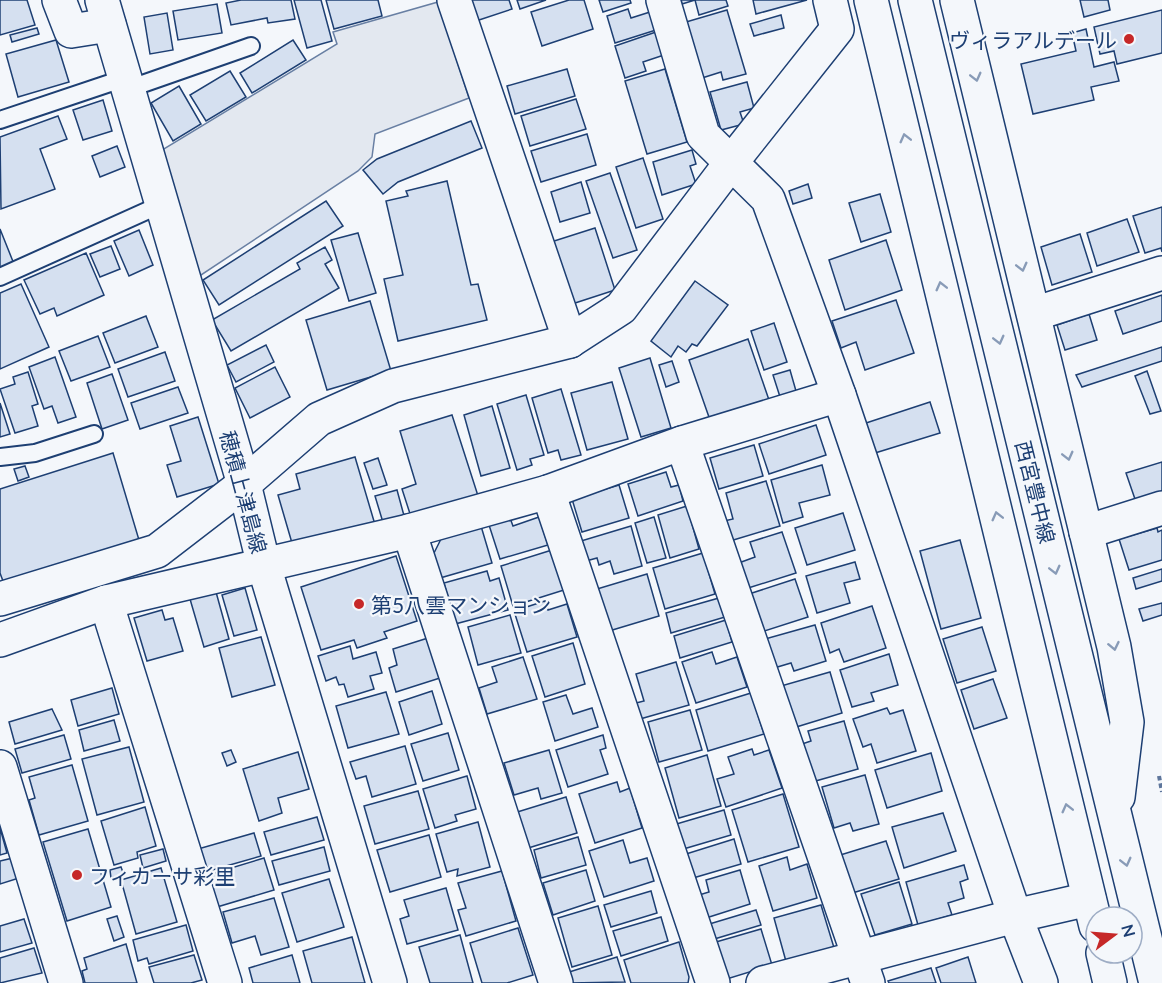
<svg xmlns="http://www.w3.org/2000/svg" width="1162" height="983" font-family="Lato,'Noto Sans JP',sans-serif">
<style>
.parking{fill:#e3e8f0;stroke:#687fa3;stroke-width:1.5}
.building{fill:#d5e0f0;stroke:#1d3f73;stroke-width:1.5}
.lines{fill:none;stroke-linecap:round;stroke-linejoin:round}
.lane-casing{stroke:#1d3f73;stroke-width:20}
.street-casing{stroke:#1d3f73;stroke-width:36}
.secondary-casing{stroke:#1d3f73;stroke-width:36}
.path{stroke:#5e769c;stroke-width:4;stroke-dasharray:4.5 3;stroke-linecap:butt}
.lane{stroke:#f4f7fb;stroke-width:16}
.street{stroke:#f4f7fb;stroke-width:33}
.secondary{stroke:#f4f7fb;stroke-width:33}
.oneway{stroke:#889bb7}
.poi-dot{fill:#c62828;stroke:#f4f7fb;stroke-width:2}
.labels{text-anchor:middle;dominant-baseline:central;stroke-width:4.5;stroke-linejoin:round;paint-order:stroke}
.poi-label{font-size:21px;fill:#1d3f73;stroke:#f4f7fb;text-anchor:start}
.street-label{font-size:21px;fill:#1d3f73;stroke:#f4f7fb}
</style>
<rect width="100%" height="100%" fill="#f4f7fb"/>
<polygon class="parking" points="438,2 469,98 375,134 372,157 358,171 198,277 162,150 337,44 333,32"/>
<g class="building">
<polygon points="0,0 27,0 35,25 0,35"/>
<polygon points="241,0 291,0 295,19 268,23 267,18 231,25 226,3"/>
<polygon points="294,0 321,0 332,41 307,48"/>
<polygon points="326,0 378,0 382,16 334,29"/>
<polygon points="469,0 509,0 512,9 476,21"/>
<polygon points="517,0 546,0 520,9"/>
<polygon points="569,0 584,0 593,29 542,46 531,12"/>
<polygon points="599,0 630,0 631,3 603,12"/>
<polygon points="681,0 726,0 728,6 699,15 695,0 682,4"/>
<polygon points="753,0 807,0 756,14"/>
<polygon points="1080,0 1108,0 1110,10 1084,17"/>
<polygon points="217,4 222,33 178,40 173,11"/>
<polygon points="628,9 631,18 650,12 656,30 615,43 607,16"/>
<polygon points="727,10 746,74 723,80 721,72 702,78 686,22"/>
<polygon points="1162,10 1162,53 1117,64 1114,51 1100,54 1094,27"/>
<polygon points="167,13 173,50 150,54 144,17"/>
<polygon points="781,15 784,28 754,36 750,24"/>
<polygon points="37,28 39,34 12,42 10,35"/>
<polygon points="1086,29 1094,67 1114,62 1119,81 1091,87 1094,100 1033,114 1021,64 1076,51 1072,33"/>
<polygon points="656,32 664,55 643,62 646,71 625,78 615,46"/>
<polygon points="56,40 69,82 18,97 6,54"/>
<polygon points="293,40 306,60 252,93 240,73"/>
<polygon points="567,69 575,96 515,114 507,86"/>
<polygon points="665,69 687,142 647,154 625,81"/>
<polygon points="230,71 246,97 206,121 190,95"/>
<polygon points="747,82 754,108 740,112 744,124 721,130 710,92"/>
<polygon points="179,86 201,124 173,141 151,103"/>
<polygon points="576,99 586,129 530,146 521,116"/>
<polygon points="103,100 112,131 83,140 73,110"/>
<polygon points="58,116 67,139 40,149 55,189 1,209 0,137"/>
<polygon points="471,121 482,148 398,182 383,194 363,170 377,159"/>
<polygon points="587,134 596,165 541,182 531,151"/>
<polygon points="117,146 125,167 100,177 92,156"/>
<polygon points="692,150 696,164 690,166 696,184 662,195 653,162"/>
<polygon points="643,158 663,219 636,228 616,167"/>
<polygon points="610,173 637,250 613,258 586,181"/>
<polygon points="447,181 471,285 478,284 487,320 398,341 384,279 403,275 386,201 408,196 406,191"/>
<polygon points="581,182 590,213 560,222 551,192"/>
<polygon points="808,184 812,198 793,204 789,191"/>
<polygon points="880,194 891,232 861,242 849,203"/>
<polygon points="326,201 343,226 219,305 203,280"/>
<polygon points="1162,207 1162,252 1161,248 1145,253 1133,216"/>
<polygon points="1127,219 1139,252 1097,266 1087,233"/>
<polygon points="595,228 615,290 572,304 551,242"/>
<polygon points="0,229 14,264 0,270"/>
<polygon points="139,230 153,265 129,276 114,241"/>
<polygon points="358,233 376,293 349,301 331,240"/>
<polygon points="1080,234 1092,272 1052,285 1041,247"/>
<polygon points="886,240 902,290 845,310 829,260"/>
<polygon points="111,246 120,269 100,277 90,254"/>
<polygon points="325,247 332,260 325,264 339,288 231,351 212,320 300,269 297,263"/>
<polygon points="86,253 104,295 57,316 54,308 40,314 24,280"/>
<polygon points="695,281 728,305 697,346 692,344 686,352 678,346 671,357 651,341"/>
<polygon points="21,284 49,347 0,369 0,293"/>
<polygon points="1162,295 1162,321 1123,334 1115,311"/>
<polygon points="896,300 914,353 865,370 856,342 841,348 832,321"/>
<polygon points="370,301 391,371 327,390 306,320"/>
<polygon points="1089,314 1097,340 1065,350 1057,325"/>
<polygon points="146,316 158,347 115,363 103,333"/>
<polygon points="774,323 787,362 764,370 751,331"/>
<polygon points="98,336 110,367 71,381 59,351"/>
<polygon points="748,339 769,400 710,420 689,360"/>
<polygon points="266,345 274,362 236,382 227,365"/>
<polygon points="1162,347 1162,361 1082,387 1076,375"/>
<polygon points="165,352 175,381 128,397 118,369"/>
<polygon points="55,357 76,417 58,423 52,406 44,409 29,367"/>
<polygon points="650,358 671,428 641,437 619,368"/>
<polygon points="672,361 679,382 666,387 659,365"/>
<polygon points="275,367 290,397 250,418 235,388"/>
<polygon points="790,370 798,398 782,403 773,375"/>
<polygon points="1147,371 1161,411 1150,414 1135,376"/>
<polygon points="28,372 38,404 32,406 38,426 15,433 0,389 15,384 13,377"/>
<polygon points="112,374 128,420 102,429 87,383"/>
<polygon points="612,382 628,439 587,450 571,393"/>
<polygon points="178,387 188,413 140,429 131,403"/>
<polygon points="561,389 581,455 561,460 558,450 548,453 532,398"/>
<polygon points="526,395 544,455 530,459 532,465 517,470 497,404"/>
<polygon points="930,402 940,433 875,453 866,423"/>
<polygon points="0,403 10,434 0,437"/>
<polygon points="492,406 510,468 481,476 464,415"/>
<polygon points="452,415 480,502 413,523 402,489 416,484 400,431"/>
<polygon points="198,417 219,484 177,497 167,465 181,461 170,426"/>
<polygon points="816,425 826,455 769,474 759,444"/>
<polygon points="754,445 763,476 719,489 710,458"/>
<polygon points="113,453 139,540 3,581 0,573 0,489"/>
<polygon points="355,457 376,528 342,538 340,530 292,543 278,495 300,489 296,474"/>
<polygon points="378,458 387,485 373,489 364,463"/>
<polygon points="1162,462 1162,494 1136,502 1126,473"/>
<polygon points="822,465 830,495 799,503 803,517 783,523 771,480"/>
<polygon points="25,466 29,477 18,481 14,469"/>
<polygon points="666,472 671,487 679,485 683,501 638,516 628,484"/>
<polygon points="766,481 780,526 730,541 724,521 733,519 726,493"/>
<polygon points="619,485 629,518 582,532 572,499"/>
<polygon points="397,490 406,523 385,529 375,496"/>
<polygon points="687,506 699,549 670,558 658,515"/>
<polygon points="843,513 855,550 807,565 795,528"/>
<polygon points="539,517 548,545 500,559 489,525 510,518 513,526"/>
<polygon points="654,517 666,558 647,563 635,523"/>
<polygon points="481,526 492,563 440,578 433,555 441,539"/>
<polygon points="631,526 642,566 614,574 610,561 599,565 597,558 586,561 581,541"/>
<polygon points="1157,528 1158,532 1162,530 1162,560 1129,570 1119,539"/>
<polygon points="782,532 796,573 745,589 736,564 755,557 750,542"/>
<polygon points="960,540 981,618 941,629 920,551"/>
<polygon points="552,550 564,590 513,606 501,566"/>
<polygon points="703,553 715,594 665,609 653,568"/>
<polygon points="396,556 417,621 384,632 387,638 357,648 354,640 321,650 301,587"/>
<polygon points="855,562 860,579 844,583 850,603 817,613 806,576"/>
<polygon points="1162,569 1162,581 1136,589 1133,578"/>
<polygon points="487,571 490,581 499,578 508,610 455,624 444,583"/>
<polygon points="647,574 659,616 609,631 597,589"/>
<polygon points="795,579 808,617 761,632 749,594"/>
<polygon points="245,588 257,630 234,636 222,595"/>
<polygon points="216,592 229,639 204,647 190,599"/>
<polygon points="719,598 725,617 671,633 666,613"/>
<polygon points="545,601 548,610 567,604 577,637 527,652 514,611"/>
<polygon points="1162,603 1162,615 1143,621 1139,609"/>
<polygon points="872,606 886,648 844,662 839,649 830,653 821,623"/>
<polygon points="162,610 165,620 173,618 183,651 147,661 134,618"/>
<polygon points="510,615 521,653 478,665 468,627"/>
<polygon points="726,620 732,642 680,658 674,636"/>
<polygon points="815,625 826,661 794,671 791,663 774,668 765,639"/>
<polygon points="982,627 996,671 957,683 943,639"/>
<polygon points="261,637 275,685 232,697 219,648"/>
<polygon points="428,638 440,678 396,692 389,668 397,665 393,649"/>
<polygon points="573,643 585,684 545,697 532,656"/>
<polygon points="350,646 353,659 376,652 382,673 370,676 374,689 348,697 344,684 339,685 336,677 326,681 318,656"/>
<polygon points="712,652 716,664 737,657 747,687 696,703 682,662"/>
<polygon points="889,654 898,685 871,693 874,701 852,707 840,670"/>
<polygon points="523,657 537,699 487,714 479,688 497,682 492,667"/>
<polygon points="676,662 689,705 640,719 636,703 644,701 636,674"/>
<polygon points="830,672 842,713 793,728 781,686"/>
<polygon points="993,679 1007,718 974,729 961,690"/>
<polygon points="112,688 119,714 78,726 71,700"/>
<polygon points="432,691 442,724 409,735 399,702"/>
<polygon points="386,692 399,734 348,748 336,706"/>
<polygon points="751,693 764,734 708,751 696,710"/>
<polygon points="566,695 573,714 592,708 598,727 555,741 543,702"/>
<polygon points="887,708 890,714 903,710 916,751 877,763 871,744 863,747 853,719"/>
<polygon points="52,709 62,730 15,744 9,722"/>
<polygon points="690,710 702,750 659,762 648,722"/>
<polygon points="114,720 120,741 84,751 79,730"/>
<polygon points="844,721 858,769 812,782 802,744 811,741 808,731"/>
<polygon points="448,733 459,770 423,781 411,744"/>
<polygon points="64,735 71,759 22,773 15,749"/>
<polygon points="603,735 606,748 600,750 608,774 568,787 556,750"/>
<polygon points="405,746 416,784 372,797 366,776 356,779 350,762"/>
<polygon points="129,747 144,802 97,815 82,759"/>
<polygon points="752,749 754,755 769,750 782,788 726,807 717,779 734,774 728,757"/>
<polygon points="231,750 236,762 227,766 222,753"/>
<polygon points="549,750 562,793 541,799 538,788 514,795 504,763"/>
<polygon points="298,752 309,789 278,798 282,813 259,821 243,769"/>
<polygon points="931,753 942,791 887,808 875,770"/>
<polygon points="707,755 721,806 679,818 665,768"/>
<polygon points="72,765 88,821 39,835 29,800 35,798 29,777"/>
<polygon points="865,775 879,824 853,831 850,823 834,828 822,787"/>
<polygon points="467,776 476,809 455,815 457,821 435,828 423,789"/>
<polygon points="617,782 620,792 630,788 642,828 595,843 579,794"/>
<polygon points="418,791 429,829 375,844 364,806"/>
<polygon points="783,794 799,847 748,862 732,810"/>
<polygon points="566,797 577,833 525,849 514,813"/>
<polygon points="145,807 156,846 137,852 138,858 114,865 101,821"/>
<polygon points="724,810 731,835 680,850 673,825"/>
<polygon points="943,813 956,851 904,868 892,827"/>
<polygon points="317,817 324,840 271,855 264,832"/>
<polygon points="478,822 490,867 457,876 458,869 447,872 436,834"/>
<polygon points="0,828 7,853 0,855"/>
<polygon points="88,829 111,907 67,921 43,842"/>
<polygon points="254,833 261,856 205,872 198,849"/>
<polygon points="429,835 441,877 390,892 377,850"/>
<polygon points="578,837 586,865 541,878 534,850"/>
<polygon points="734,839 741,864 693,878 686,854"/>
<polygon points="623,840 630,863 647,858 654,881 604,897 589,851"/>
<polygon points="886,841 899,879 849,894 837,856"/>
<polygon points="324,847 330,871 279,885 272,861"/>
<polygon points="163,849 166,861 143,868 140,855"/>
<polygon points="787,857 790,870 807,864 817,898 773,911 759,866"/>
<polygon points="13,858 19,878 0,884 0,861"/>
<polygon points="264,858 274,890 217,907 208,875"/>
<polygon points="964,865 968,879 960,882 964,898 948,903 952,915 918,925 906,882"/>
<polygon points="121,867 124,875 111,878 110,870"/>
<polygon points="161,868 177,922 136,934 121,880"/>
<polygon points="586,870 595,901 553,915 543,883"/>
<polygon points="740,870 750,904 706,918 699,895 709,892 706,880"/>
<polygon points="502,871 516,921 466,936 458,910 466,908 458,883"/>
<polygon points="329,879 344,927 297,942 282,893"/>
<polygon points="899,882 912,924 875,935 861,894"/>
<polygon points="446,888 458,930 407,944 400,919 409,916 404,900"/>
<polygon points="651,891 657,913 611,927 604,905"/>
<polygon points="274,898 289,947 261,955 255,936 232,943 223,912"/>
<polygon points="821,905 835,951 787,965 774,918"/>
<polygon points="598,906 612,955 572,967 558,918"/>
<polygon points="756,910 761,925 711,940 706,925"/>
<polygon points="117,916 124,937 114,941 107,919"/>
<polygon points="661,917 668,941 621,956 613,931"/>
<polygon points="24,919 32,943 0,952 0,926"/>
<polygon points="186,925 193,951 149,964 147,958 138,961 133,940"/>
<polygon points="518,928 533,975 507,983 482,983 470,943"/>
<polygon points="761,929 772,965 730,978 719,975 709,944"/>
<polygon points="460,935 473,983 430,983 419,947"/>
<polygon points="352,937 365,983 312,983 303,951"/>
<polygon points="679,942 689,977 688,983 631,983 624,960"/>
<polygon points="126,944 137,983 85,983 82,971 87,969 84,958"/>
<polygon points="34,948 42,973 0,983 0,958"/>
<polygon points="194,955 202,980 191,983 154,983 149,967"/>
<polygon points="292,955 300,983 253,983 249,968"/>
<polygon points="617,957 625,982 569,983 566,973"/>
<polygon points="968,957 976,983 941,983 936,968"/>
<polygon points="931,968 936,983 889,983 888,981"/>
</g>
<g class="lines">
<g class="lane-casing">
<g id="lane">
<polyline points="128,89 251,46"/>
<polyline points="0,120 125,78"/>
<polyline points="0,277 162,204"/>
<polyline points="0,457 35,453 94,434"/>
</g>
</g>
<g class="street-casing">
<g id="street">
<polyline points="59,0 71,31 109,25"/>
<polyline points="454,0 570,341"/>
<polyline points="663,0 703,135 768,199 839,395 1015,916 1041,983"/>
<polyline points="1034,314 1162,273"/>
<polyline points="682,443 868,983"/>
<polyline points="548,492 713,983"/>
<polyline points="409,531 556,983"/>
<polyline points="1086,532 1162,508"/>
<polyline points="0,599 157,551 244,484 319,419 393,386 570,341 621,308 730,164 837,29 830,0"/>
<polyline points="106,602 225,983"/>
<polyline points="0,640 106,602 409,531 548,492 682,443 839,395"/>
<polyline points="0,767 66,983"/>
<polyline points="763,983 1015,916 1089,899"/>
</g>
</g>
<g class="secondary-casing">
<g id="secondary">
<polyline points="102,0 244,484 264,566 390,983"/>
<polyline points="871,0 1096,926"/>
<polyline points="915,0 1156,983"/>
<polyline points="957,0 1114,647 1127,722 1118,797"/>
<polyline points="1103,953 1110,983"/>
</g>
</g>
<polyline class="path" points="1159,776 1162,792"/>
<use href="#lane" class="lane"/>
<use href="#street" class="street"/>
<use href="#secondary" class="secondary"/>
</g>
<defs><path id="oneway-chevron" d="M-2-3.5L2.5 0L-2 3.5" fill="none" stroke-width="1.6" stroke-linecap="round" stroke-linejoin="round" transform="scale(1.5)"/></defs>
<g class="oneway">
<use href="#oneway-chevron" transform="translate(976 77) rotate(76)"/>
<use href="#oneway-chevron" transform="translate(905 138) rotate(-104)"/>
<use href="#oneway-chevron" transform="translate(1022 267) rotate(76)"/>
<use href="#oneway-chevron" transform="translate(941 286) rotate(-104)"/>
<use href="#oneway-chevron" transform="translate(999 340) rotate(76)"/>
<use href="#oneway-chevron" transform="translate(1068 456) rotate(76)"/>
<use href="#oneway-chevron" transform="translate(997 516) rotate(-104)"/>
<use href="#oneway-chevron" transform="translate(1055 570) rotate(76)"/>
<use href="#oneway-chevron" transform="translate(1114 646) rotate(78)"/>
<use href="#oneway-chevron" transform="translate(1067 808) rotate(-104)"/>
<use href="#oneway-chevron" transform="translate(1126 862) rotate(76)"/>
</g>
<g class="poi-dot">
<circle cx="1129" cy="39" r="6"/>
<circle cx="359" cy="604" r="6"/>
<circle cx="77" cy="875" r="6"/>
</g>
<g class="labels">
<g class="poi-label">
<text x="1117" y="39" text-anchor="end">ヴィラアルデール</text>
<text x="371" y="604">第5八雲マンション</text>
<text x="89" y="875">フィカーサ彩里</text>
</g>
<g class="street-label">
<text transform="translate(244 492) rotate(75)">穂積上津島線</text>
<text transform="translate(1036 492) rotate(76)">西宮豊中線</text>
</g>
</g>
<g transform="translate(1114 935) rotate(74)"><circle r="28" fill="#f4f7fb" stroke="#9eadc5" stroke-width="1.5"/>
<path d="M0-4.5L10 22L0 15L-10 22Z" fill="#c62828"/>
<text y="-9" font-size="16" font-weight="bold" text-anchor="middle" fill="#1d3f73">N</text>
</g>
</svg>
